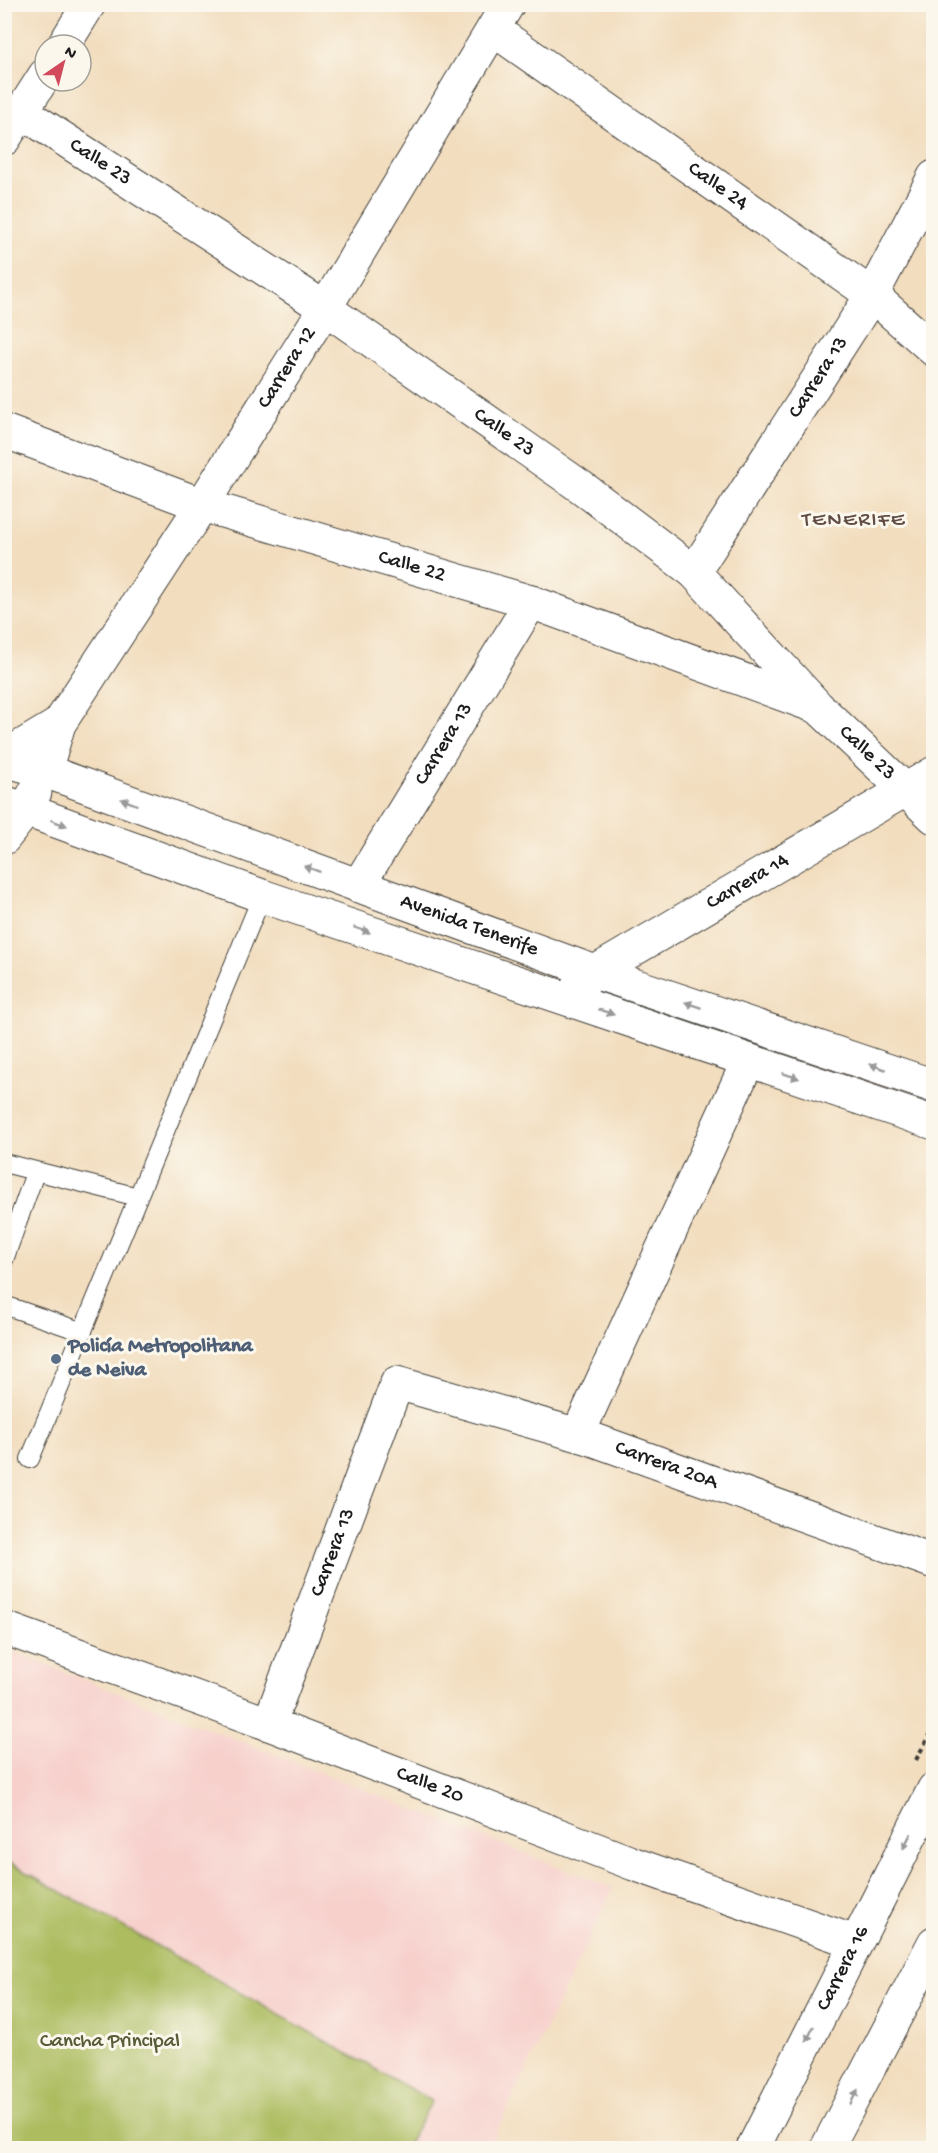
<svg xmlns="http://www.w3.org/2000/svg" width="938" height="2153" font-family="'Gochi Hand',sans-serif">
<style>
.built{fill:#f7d0cc}
.green{fill:#acbc5f;stroke:#646c3e;stroke-width:1.5}
.lines{fill:none;stroke-linecap:round;stroke-linejoin:round}
.lane-casing{stroke:#3c3934;stroke-width:20}
.street-casing{stroke:#3c3934;stroke-width:35}
.secondary-casing{stroke:#3c3934;stroke-width:35}
.primary-casing{stroke:#3c3934;stroke-width:35}
.path{stroke:#3c3934;stroke-width:4;stroke-dasharray:4.5 4.5;stroke-linecap:butt}
.lane{stroke:#fff;stroke-width:18}
.street{stroke:#fff;stroke-width:33}
.secondary{stroke:#fff;stroke-width:33}
.primary{stroke:#fff;stroke-width:33}
.oneway{fill:#999}
.service-dot{fill:#5c6f8a;stroke:#fbf7ec;stroke-width:2}
.labels{text-anchor:middle;dominant-baseline:central;stroke-width:6;stroke-linejoin:round;paint-order:stroke}
.street-label{font-size:21px;fill:#1c1c1c;stroke:#fbf7ec}
.service-label{font-size:21px;font-weight:bold;fill:#4e5e75;stroke:#fbf7ec;text-anchor:start}
.park-label{font-size:21px;fill:#565c37;stroke:#fbf7ec}
.neighbourhood-label{font-size:22px;letter-spacing:1.5px;fill:#614d46;stroke:#fbf7ec}
</style>
<rect width="100%" height="100%" fill="#fbf7ec"/>
<filter id="ink" filterUnits="userSpaceOnUse"><feTurbulence type="fractalNoise" baseFrequency=".0167" numOctaves="2"/><feDisplacementMap in="SourceGraphic" scale="12" xChannelSelector="R" yChannelSelector="G"/><feConvolveMatrix kernelMatrix="1 2 1 2 8 2 1 2 1" color-interpolation-filters="sRGB"/></filter>
<filter id="wash" filterUnits="userSpaceOnUse"><feTurbulence type="fractalNoise" baseFrequency=".008" numOctaves="4" result="noise"/><feDisplacementMap in="SourceGraphic" scale="24" xChannelSelector="R" yChannelSelector="G"/><feGaussianBlur stdDeviation="1.35" result="paint"/><feColorMatrix in="noise" values="0 0 0 0 0 0 0 0 0 0 0 0 0 0 0 0 0 1.4 0 .05"/><feComposite in="paint" operator="in"/></filter>
<g filter="url(#wash)">
<rect width="100%" height="100%" fill="#f2ddbe"/>
<polygon class="built" points="4,1648 613,1888 489,2148 5,2148"/>
<polygon class="green" points="5,1860 432,2101 405,2148 5,2148"/>
</g>
<g filter="url(#ink)">
<g class="lines">
<g class="lane-casing">
<g id="lane">
<polyline points="4,1163 138,1197"/>
<polyline points="4,1260 35,1173"/>
<polyline points="4,1305 83,1332"/>
<polyline points="30,1459 262,896"/>
</g>
</g>
<g class="street-casing">
<g id="street">
<path id="s1" d="M494,30L872,295L934,350"/>
<polyline points="64,45 89,4"/>
<path id="s2" d="M22,112L325,308L584,489L694,572L818,707L934,817"/>
<polyline points="4,139 45,75"/>
<path id="s3" d="M4,431L202,505L531,602L812,705"/>
<path id="s4" d="M694,572L872,295L934,177"/>
<polyline points="4,757 59,724"/>
<path id="s5" d="M45,771L59,724L202,505L325,308L508,4"/>
<path id="s6" d="M358,886L531,602"/>
<path id="s7" d="M578,987L595,972L934,773"/>
<polyline points="578,1434 748,1061"/>
<path id="s8" d="M4,1628L269,1724L634,1864L855,1942"/>
<path id="s9" d="M269,1724L397,1383L589,1438L934,1562"/>
</g>
</g>
<g class="secondary-casing">
<g id="secondary">
<path id="s10" d="M4,760L45,771L595,972L934,1086"/>
<polyline points="4,802 262,896 934,1123"/>
<polyline points="4,838 26,810 35,792"/>
</g>
</g>
<g class="primary-casing">
<g id="primary">
<path id="s11" d="M753,2148L934,1789"/>
<polyline points="827,2148 934,1943"/>
</g>
</g>
<polyline class="path" points="916,1760 934,1726"/>
<use href="#lane" class="lane"/>
<use href="#street" class="street"/>
<use href="#secondary" class="secondary"/>
<use href="#primary" class="primary"/>
</g>
<defs><path id="oneway-solid" d="M-6-.8H1V-3.2L6.5 0L1 3.2V.8H-6Z" transform="scale(1.5)"/></defs>
<g class="oneway">
<use href="#oneway-solid" transform="translate(129 802) rotate(-160)"/>
<use href="#oneway-solid" transform="translate(59 823) rotate(20)"/>
<use href="#oneway-solid" transform="translate(312 869) rotate(-160)"/>
<use href="#oneway-solid" transform="translate(362 930) rotate(19)"/>
<use href="#oneway-solid" transform="translate(693 1005) rotate(-161)"/>
<use href="#oneway-solid" transform="translate(606 1012) rotate(19)"/>
<use href="#oneway-solid" transform="translate(878 1067) rotate(-161)"/>
<use href="#oneway-solid" transform="translate(791 1076) rotate(18)"/>
<use href="#oneway-solid" transform="translate(907 1841) rotate(117)"/>
<use href="#oneway-solid" transform="translate(810 2034) rotate(116)"/>
<use href="#oneway-solid" transform="translate(854 2097) rotate(-63)"/>
</g>
</g>
<circle class="service-dot" cx="56" cy="1359" r="6"/>
<g class="labels">
<g class="street-label">
<text stroke="none"><textPath href="#s2" startOffset="93">Calle 23</textPath></text>
<text stroke="none"><textPath href="#s1" startOffset="273">Calle 24</textPath></text>
<text stroke="none"><textPath href="#s5" startOffset="472">Carrera 12</textPath></text>
<text stroke="none"><textPath href="#s4" startOffset="231">Carrera 13</textPath></text>
<text stroke="none"><textPath href="#s2" startOffset="579">Calle 23</textPath></text>
<text stroke="none"><textPath href="#s3" startOffset="430">Calle 22</textPath></text>
<text stroke="none"><textPath href="#s6" startOffset="166">Carrera 13</textPath></text>
<text stroke="none"><textPath href="#s2" startOffset="1065">Calle 23</textPath></text>
<text stroke="none"><textPath href="#s7" startOffset="200">Carrera 14</textPath></text>
<text stroke="none"><textPath href="#s10" startOffset="494">Avenida Tenerife</textPath></text>
<text stroke="none"><textPath href="#s9" startOffset="646">Carrera 20A</textPath></text>
<text stroke="none"><textPath href="#s9" startOffset="183">Carrera 13</textPath></text>
<text stroke="none"><textPath href="#s8" startOffset="454">Calle 20</textPath></text>
<text stroke="none"><textPath href="#s11" startOffset="201">Carrera 16</textPath></text>
</g>
<g class="service-label">
<text x="68" y="1347">Policía Metropolitana<tspan x="68" dy="24">de Neiva</tspan></text>
</g>
<g class="park-label">
<text x="110" y="2042">Cancha Principal</text>
</g>
<g class="neighbourhood-label">
<text x="854" y="521">TENERIFE</text>
</g>
</g>
<rect width="938" height="2153" fill="none" stroke="#fbf7ec" stroke-width="24"/>
<g transform="translate(63 63) rotate(35)"><circle r="28" fill="#fbf7ec" stroke="#a29f99" stroke-width="1.5"/>
<path d="M0-4.5L10 22L0 15L-10 22Z" fill="#d1495b"/>
<text y="-9" font-size="16" font-weight="bold" text-anchor="middle" fill="#1c1c1c">N</text>
</g>
</svg>
